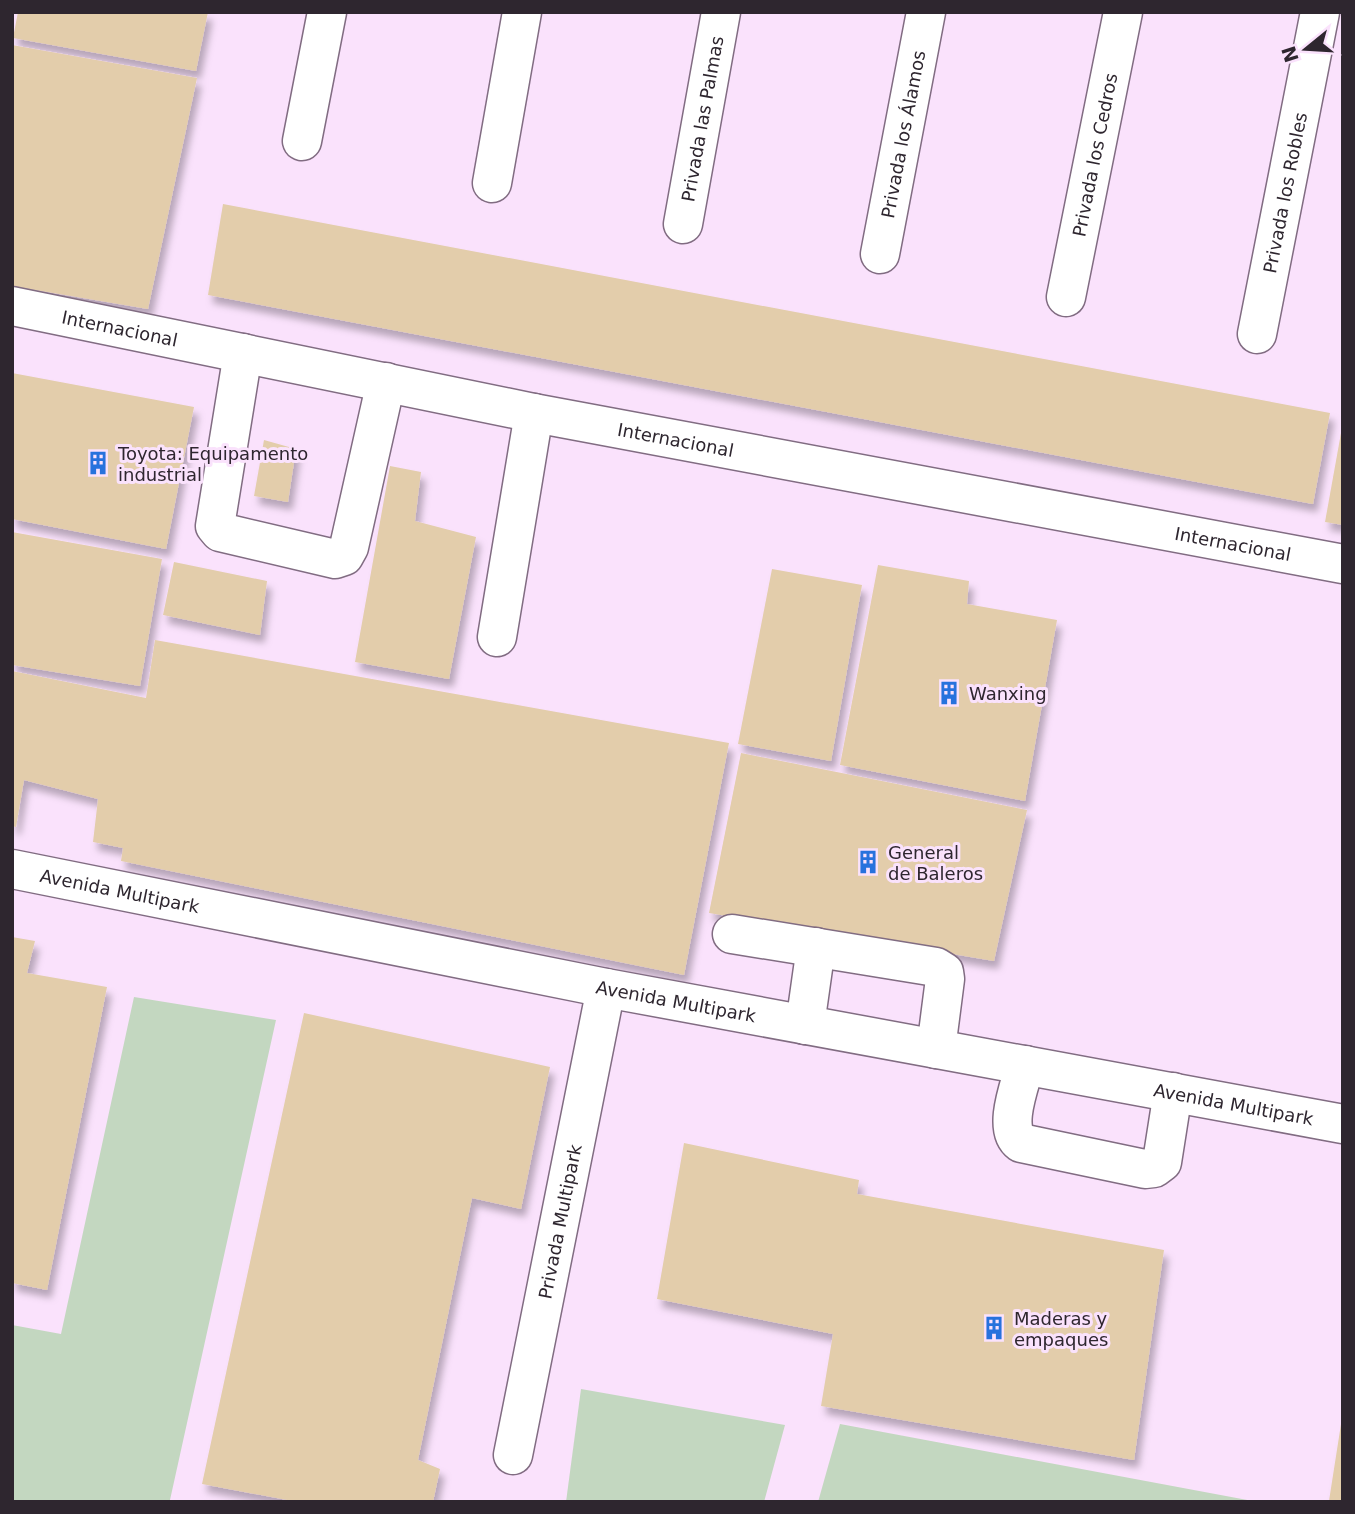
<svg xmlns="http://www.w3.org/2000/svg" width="1355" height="1514" font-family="'DejaVu Sans',sans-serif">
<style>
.green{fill:#c3d7c0}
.building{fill:#e3cdab;filter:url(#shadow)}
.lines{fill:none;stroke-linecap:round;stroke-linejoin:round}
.minor-casing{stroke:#816c82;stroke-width:41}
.minor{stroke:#fff;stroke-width:38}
.labels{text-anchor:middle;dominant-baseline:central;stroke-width:6;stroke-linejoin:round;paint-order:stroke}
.street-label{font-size:18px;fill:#2e262f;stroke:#fae2fc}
.poi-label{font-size:18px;fill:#2e262f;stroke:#fae2fc;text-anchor:start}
</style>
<defs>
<filter id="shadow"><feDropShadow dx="4.5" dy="8" stdDeviation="3.5" flood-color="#0004"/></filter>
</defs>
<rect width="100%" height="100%" fill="#fae2fc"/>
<g class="green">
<polygon points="134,997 276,1020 170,1500 176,1502 12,1502 12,1325 61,1334"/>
<polygon points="581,1389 785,1425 764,1502 566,1502"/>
<polygon points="840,1424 1258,1502 818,1502"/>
</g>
<g class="building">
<polygon points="18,12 208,12 196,71 13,38"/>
<polygon points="12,45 197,78 148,309 12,286"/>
<polygon points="223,204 1330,413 1313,504 208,295"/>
<polygon points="12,373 194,407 166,549 12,519"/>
<polygon points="1341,433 1343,433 1343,525 1325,522"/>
<polygon points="264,440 296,449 288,502 254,496"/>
<polygon points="390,466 421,472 415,521 476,537 449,679 355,662"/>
<polygon points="12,532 162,559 140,686 12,665"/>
<polygon points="174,562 267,581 260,635 163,615"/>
<polygon points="878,565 969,581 967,604 1057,620 1025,801 840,765"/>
<polygon points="772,569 862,585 831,761 738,744"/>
<polygon points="155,640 729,743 684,975 121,861 123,848 93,842 98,799 24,780 16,827 12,826 12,671 146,698"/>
<polygon points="741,753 1027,810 994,961 709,913"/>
<polygon points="12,937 35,941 27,973 107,987 47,1290 12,1283"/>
<polygon points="304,1013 550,1067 521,1209 472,1198 418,1460 440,1469 433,1502 298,1502 202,1484"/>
<polygon points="684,1143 859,1180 857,1194 1164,1250 1134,1460 821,1406 833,1334 657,1299"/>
<polygon points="1341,1424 1343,1502 1335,1502 1329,1501"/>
</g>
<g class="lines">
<g class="minor-casing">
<g id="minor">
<polyline points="302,141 327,12"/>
<polyline points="492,183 522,12"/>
<path id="s1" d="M683,224L721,12"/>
<path id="s2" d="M880,254L926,12"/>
<path id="s3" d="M1066,297L1123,12"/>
<path id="s4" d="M12,306L534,413L1343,564"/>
<path id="s5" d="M1257,334L1320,12"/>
<polyline points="243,353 215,526 220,532 335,559 344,556 349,547 386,382"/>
<polyline points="497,637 534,413"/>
<path id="s6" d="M12,869L606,988L1343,1124"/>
<polyline points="732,934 936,967 944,972 945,979 936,1049"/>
<polyline points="805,1025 816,947"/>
<path d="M1025,1065C1020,1085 1002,1129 1021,1143L1145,1169L1154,1168L1162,1162L1173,1092"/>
<path id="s7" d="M513,1455L606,988"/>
</g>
</g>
<use href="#minor" class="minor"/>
</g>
<defs>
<g id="building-bare" transform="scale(1.89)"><path d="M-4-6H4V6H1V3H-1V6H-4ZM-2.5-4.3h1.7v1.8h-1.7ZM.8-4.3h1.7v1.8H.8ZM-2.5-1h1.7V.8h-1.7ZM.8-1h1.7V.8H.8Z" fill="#2772dd" stroke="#fae2fc" stroke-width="2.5" paint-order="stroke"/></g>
</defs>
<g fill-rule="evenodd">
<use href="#building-bare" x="98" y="463"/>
<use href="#building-bare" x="949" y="693"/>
<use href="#building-bare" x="868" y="862"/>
<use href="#building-bare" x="994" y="1328"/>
</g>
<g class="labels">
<g class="street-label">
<text stroke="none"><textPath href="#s1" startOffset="107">Privada las Palmas</textPath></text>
<text stroke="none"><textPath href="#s2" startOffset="122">Privada los Álamos</textPath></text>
<text stroke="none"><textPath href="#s3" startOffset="145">Privada los Cedros</textPath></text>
<text stroke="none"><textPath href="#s5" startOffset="144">Privada los Robles</textPath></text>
<text stroke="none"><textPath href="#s4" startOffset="110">Internacional</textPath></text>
<text stroke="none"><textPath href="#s4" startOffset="677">Internacional</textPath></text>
<text stroke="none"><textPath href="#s4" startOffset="1244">Internacional</textPath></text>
<text stroke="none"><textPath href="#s6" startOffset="110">Avenida Multipark</textPath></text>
<text stroke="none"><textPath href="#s6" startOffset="677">Avenida Multipark</textPath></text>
<text stroke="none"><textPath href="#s6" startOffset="1244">Avenida Multipark</textPath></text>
<text stroke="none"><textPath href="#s7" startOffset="238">Privada Multipark</textPath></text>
</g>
<g class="poi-label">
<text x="118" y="453">Toyota: Equipamento<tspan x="118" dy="21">industrial</tspan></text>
<text x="969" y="693">Wanxing</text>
<text x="888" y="852">General<tspan x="888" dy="21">de Baleros</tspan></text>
<text x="1014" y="1318">Maderas y<tspan x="1014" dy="21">empaques</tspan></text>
</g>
</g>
<rect width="1355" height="1514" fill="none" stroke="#2e262f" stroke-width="28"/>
<g transform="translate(1306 49) rotate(252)" stroke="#fae2fc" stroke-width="5" paint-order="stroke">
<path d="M0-5L12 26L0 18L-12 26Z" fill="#2e262f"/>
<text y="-10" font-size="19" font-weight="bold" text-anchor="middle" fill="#2e262f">N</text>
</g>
</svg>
